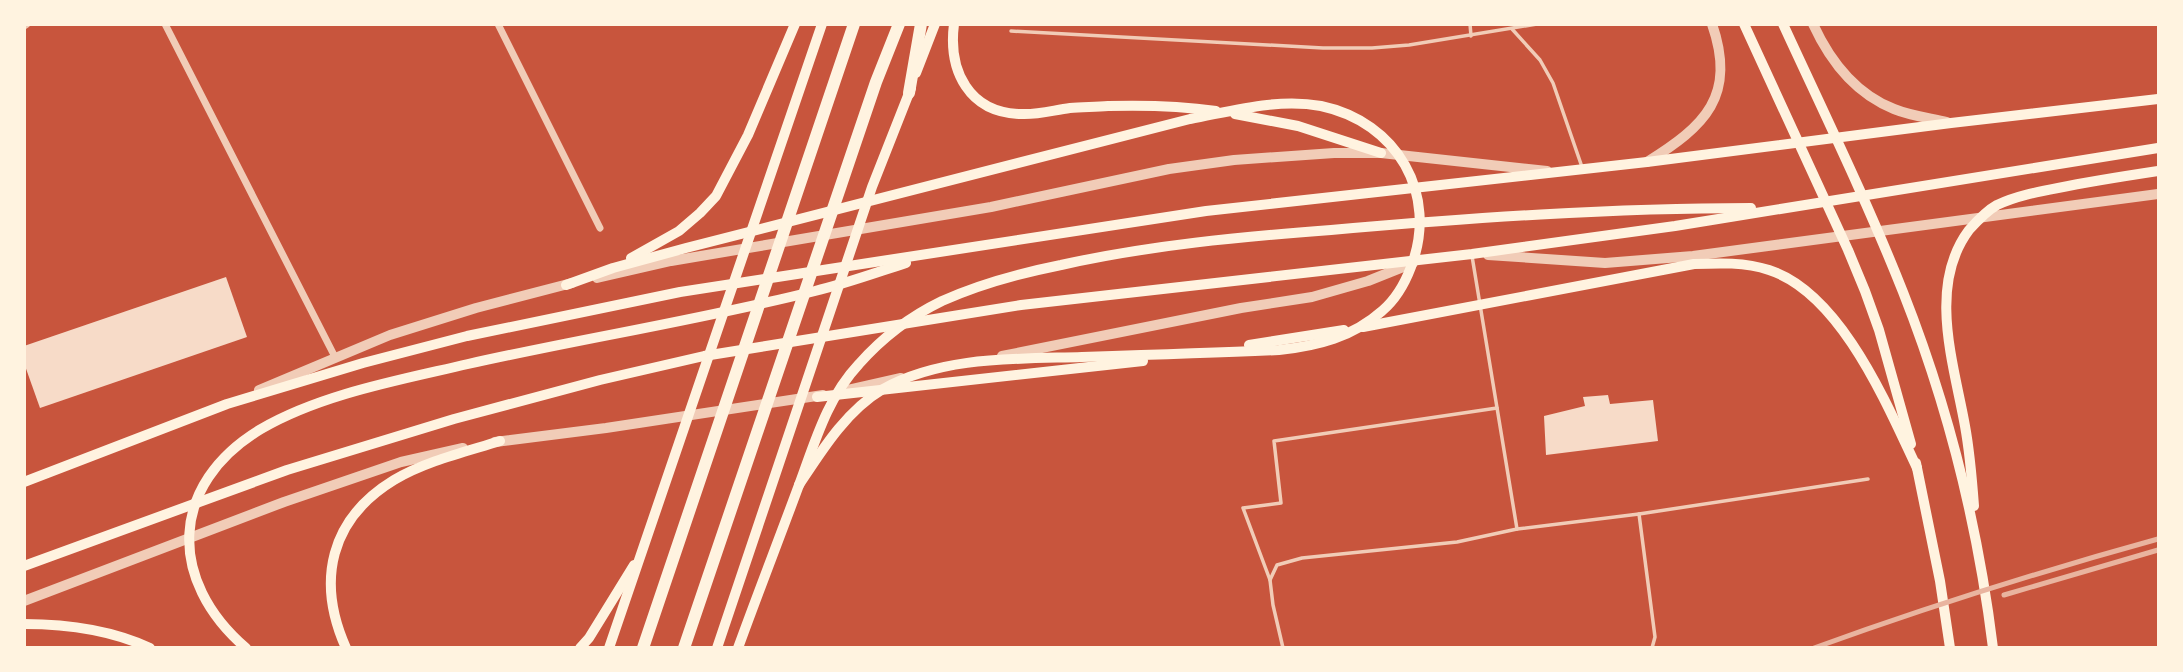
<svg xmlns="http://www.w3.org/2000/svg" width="2183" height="672" font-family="Lato,sans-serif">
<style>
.building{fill:#f7dbc8}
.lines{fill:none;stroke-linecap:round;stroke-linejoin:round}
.service{stroke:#f1ccb7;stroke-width:3.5}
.minor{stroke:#f1ccb7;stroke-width:7}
.tertiary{stroke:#f1ccb7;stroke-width:10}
.secondary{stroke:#fff3e0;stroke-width:10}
.primary{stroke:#fff3e0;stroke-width:12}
.rail{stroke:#e9b49f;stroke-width:5}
</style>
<rect width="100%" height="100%" fill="#c8553d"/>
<g class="building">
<polygon points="226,277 247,337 40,408 24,363 24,346"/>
<polygon points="1608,395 1610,404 1653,400 1658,441 1546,455 1544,416 1585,406 1583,397"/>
</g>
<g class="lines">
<g class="service">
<polyline points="1470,24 1471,36"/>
<polyline points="1512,29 1540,60 1553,83 1582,167"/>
<polyline points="1011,31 1323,48 1372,48 1409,45 1537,24"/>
<polyline points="1472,256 1517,529"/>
<polyline points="1639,514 1868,479"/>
<polyline points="1270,580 1243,508 1281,503 1274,441 1497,408"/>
<polyline points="1283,648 1273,605 1270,580 1277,565 1302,558 1457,542 1517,529 1639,514 1655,637 1652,648"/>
</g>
<g class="minor">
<polyline points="165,24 335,357"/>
<polyline points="498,24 600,228"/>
<polyline points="24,26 27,24"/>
</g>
<g class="tertiary">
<path d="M1813,24C1830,61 1856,94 1894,109C1911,116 1930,118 1947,122"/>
<path d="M1647,162C1705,126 1737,96 1712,24"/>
<polyline points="1488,255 1605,263 1693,256 2158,194"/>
<polyline points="597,278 671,261 991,207 1169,169 1234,160 1334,153 1381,153 1547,171"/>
<polyline points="1002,356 1241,308 1312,297 1368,281 1413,263"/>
<polyline points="259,390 390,335 476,308 572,283"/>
<polyline points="848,390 901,378"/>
<polyline points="495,442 606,428 823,395"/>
<polyline points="24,601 284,502 401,462 463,448"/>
</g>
<g class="secondary">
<path d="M954,24C948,71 969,113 1021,114C1038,115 1054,110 1070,108C1082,107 1095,107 1108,106C1143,105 1181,106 1216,111"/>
<polyline points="1744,24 1848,250 1865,291 1879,330 1911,444"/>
<path d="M1783,24C1824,113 1867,201 1903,292C1948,406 1978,526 1993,648"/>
<polyline points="916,73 935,24"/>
<polyline points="1235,114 1298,126 1381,153"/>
<polyline points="631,258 679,231 700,213 716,196 748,135 795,24"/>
<path d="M566,285L613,268L686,248L1190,119C1233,111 1277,98 1321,106C1397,122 1439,194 1411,267C1405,283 1395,300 1382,311C1353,337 1317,346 1279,350C1214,353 1148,355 1082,357C1016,359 942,356 883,389C846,411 822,450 799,485"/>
<path d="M1363,327L1694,264C1719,263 1745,262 1769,270C1841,293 1887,405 1917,468"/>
<polyline points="1249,345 1344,330"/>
<polyline points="817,397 1143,361"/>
<polyline points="1916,463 1940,581 1950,648"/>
<polyline points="24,482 227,404 363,363 467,336 680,292 1206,211 1647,162 1951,123 2158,99"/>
<path d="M1974,506C1972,479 1970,453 1965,426C1954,364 1927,286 1969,230C1977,221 1986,211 1997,205C2016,196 2037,192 2058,188C2092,181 2125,176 2158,171"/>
<polyline points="24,566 287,470 454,419 600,380 704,356 1021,305 1472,254 1675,226 2158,148"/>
<path d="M24,624C67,624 111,630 150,648"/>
<path d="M246,648C167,580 169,484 261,429C321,394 400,380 468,364C583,338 700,320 815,291C845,284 875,273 906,263"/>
<path d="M346,648C316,581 330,519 394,480C426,461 465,452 500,441"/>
<polyline points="580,648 589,638 634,565"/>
<polyline points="609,648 822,24"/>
<polyline points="717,648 872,187 911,88"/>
<path d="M738,648C758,593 779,539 799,485C815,442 827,398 859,364C882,338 911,316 942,301C980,284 1021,273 1061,265C1150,245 1240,237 1331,230C1470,218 1611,208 1751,208"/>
</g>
<g class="primary">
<polyline points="909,93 921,24"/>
<polyline points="643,648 854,24"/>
<polyline points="684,648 876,82 899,24"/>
</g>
<g class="rail">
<polyline points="2004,595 2158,550"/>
<path d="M1814,648C1927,607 2042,571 2158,539"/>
</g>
</g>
<rect width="2183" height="672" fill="none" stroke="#fff3e0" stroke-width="52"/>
</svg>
